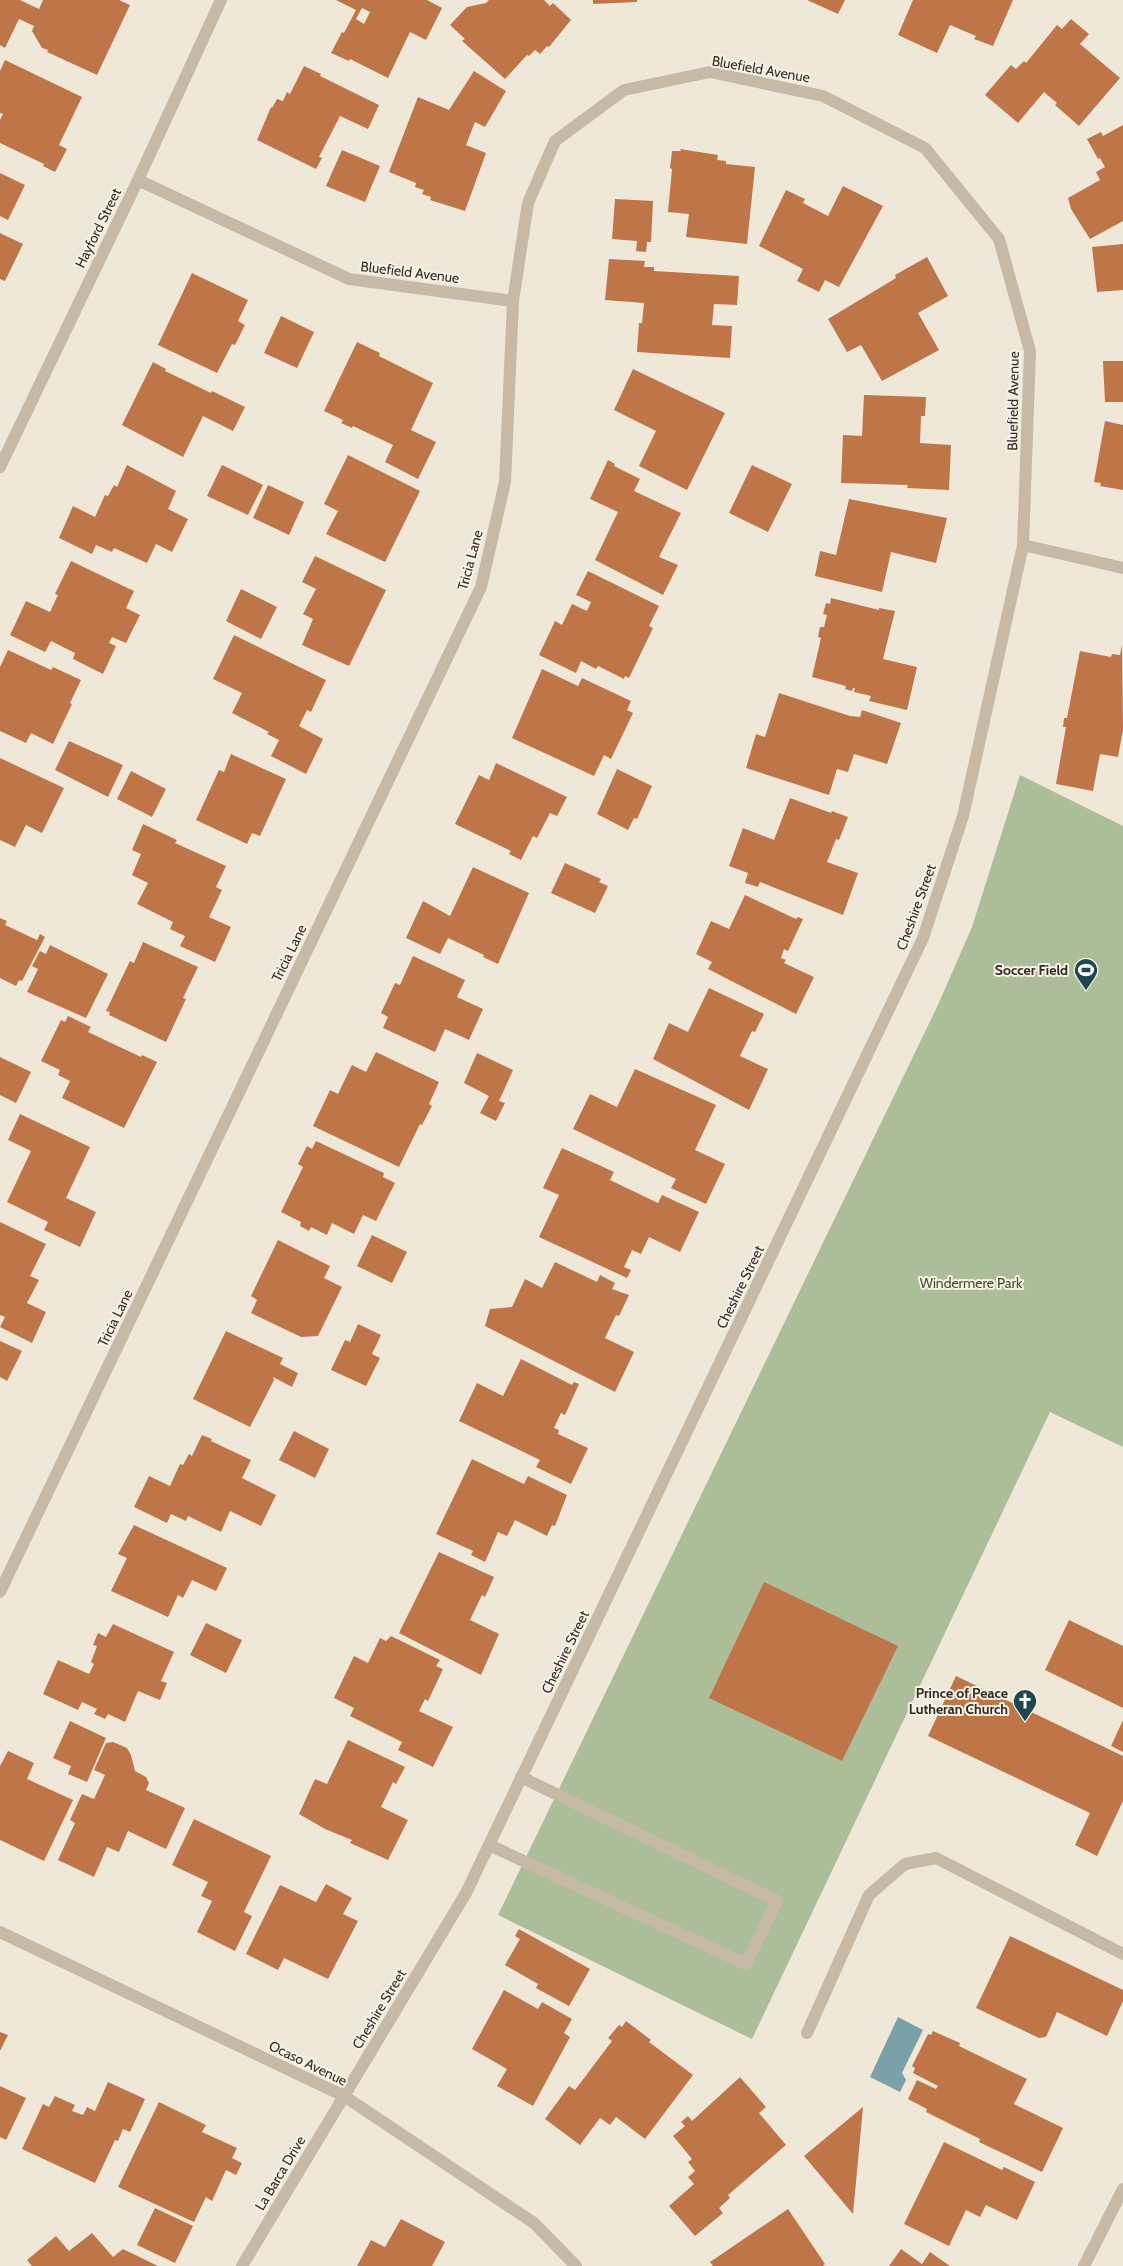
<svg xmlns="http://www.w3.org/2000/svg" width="1123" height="2266" font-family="Cabin,sans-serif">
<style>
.green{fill:#acbd9a}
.water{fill:#7aa1aa}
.building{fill:#be7649;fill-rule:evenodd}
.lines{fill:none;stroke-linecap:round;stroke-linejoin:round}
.lane{stroke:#c6b9a6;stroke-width:12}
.street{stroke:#c6b9a6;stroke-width:12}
.labels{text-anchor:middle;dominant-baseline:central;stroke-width:4;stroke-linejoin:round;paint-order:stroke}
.street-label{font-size:14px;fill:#332c26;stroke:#f7f2e5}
.poi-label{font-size:14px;font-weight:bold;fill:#332c26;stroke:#f7f2e5;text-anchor:end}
.park-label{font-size:14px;fill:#3d4f2c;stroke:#f7f2e5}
</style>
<rect width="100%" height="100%" fill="#efe8d9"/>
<polygon class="green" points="1020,775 1123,826 1123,1447 1050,1412 752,2039 498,1915 937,1007 972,927"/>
<polygon class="water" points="898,2017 923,2030 902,2073 906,2080 900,2092 870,2077"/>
<g class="building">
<polygon points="0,0 20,0 39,9 43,0 119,0 130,5 97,75 47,52 48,50 42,48 32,31 34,26 19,19 5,48 0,45"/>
<path d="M336,0H427L442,8L426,40L410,32L388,78L350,59L349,61L331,53L342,32L344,33L356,10ZM362,8L370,12L364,24L356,19Z"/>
<polygon points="489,0 544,0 550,6 553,3 571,20 549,47 547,46 540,54 535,50 529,56 527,55 505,79 462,41 465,39 450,25 467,7 486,3"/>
<polygon points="593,0 637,0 637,2 593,4"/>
<polygon points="807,0 845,0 838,14"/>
<polygon points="913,0 1013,0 993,46 974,39 976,36 950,25 937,53 898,35"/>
<polygon points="1071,19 1089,34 1080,44 1120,78 1079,126 1055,105 1057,103 1044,92 1018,123 985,95 1011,65 1016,69 1024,61 1026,63 1057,25 1062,29"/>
<polygon points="5,60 82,97 59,145 67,149 55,172 43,166 44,164 0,143 0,120 3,114 0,113 0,71"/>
<polygon points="304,66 321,74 320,76 379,105 368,129 340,116 319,157 322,158 316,169 257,140 271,107 272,108 277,99 283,101 287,92 290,94"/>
<polygon points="474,71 506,91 485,127 475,122 466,145 486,153 465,211 430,200 431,197 422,194 424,190 415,187 416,183 389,172 418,97 449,110"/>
<polygon points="1123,125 1123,221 1090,239 1071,209 1068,198 1100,180 1096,172 1105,167 1100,158 1098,159 1087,139 1101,132 1103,136"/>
<polygon points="680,149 718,155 717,160 726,161 726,164 755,167 747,244 686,237 689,214 668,212 672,169 670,168 672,151 681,151"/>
<polygon points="342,150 380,166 365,202 326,186"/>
<polygon points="0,173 25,185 8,220 0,216"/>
<polygon points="843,186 883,206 839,287 825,280 819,292 797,281 803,269 759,246 786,190 805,199 803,203 828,216"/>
<polygon points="615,199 653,201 651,242 647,242 646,252 636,251 637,241 612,239"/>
<polygon points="0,233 23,244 5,281 0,279"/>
<polygon points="1123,244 1123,290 1097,292 1092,247"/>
<polygon points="927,257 948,296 918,313 939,350 882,381 861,345 847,352 828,319 896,278 895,275"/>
<polygon points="609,259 645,261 644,267 654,267 654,271 739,276 737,305 714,304 712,325 732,326 730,358 637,352 639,323 642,323 644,303 605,300"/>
<polygon points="192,273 248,300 238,321 245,325 235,345 232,344 217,373 158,345"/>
<polygon points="281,316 314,332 297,368 264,353"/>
<polygon points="357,342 380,353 379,356 433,383 411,430 436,442 418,479 385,462 393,445 353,426 352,428 341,423 343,420 324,411"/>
<polygon points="1103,361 1123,361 1123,402 1105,402"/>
<polygon points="153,362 166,369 165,371 211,393 212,391 245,407 233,431 203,416 183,457 122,425"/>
<polygon points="633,369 725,413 687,490 639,466 656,431 614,410"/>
<polygon points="864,395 926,397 925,416 921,416 920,443 951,445 949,490 907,488 908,485 841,483 843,435 862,436"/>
<polygon points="1105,421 1123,425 1123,490 1100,486 1101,483 1094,482"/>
<polygon points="348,455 420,491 385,562 326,534 338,511 324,504"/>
<polygon points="608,460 615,464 614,466 640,479 634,491 681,513 659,557 678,565 663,595 595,560 618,512 590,499"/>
<polygon points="127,465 176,491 168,509 188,519 172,552 156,544 147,563 114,548 112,552 96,545 92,554 59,538 73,506 95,517 105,495 108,496 114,485 117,487"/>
<polygon points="222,465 263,485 248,515 207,496"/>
<polygon points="752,465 792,484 768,532 729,513"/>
<polygon points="268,485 304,502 289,535 253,518"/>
<polygon points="849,499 947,518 936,563 891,552 882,592 815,576 820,551 836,555"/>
<polygon points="315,556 386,590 349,666 302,645 313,619 303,614 316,589 302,582"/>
<polygon points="71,561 134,591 126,608 140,615 126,643 112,637 109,643 116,646 103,674 73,659 75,653 51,641 45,652 10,635 26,601 50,612 58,595 55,594"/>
<polygon points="588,571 659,606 649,626 653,628 629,678 625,676 624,679 598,666 596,669 581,661 576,673 539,655 555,621 562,625 572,604 587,611 591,602 576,595"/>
<polygon points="241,589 277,607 261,639 226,621"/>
<polygon points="831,598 879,610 879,608 895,611 883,659 917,667 907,710 869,701 871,696 854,692 855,688 853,688 852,691 845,689 846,686 812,677 821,638 818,637 820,627 824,627 827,615 823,614 826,603 830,604"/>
<polygon points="234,635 326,680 311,712 307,710 299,726 323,739 306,774 271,756 279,740 267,734 269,732 232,713 242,693 213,679"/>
<polygon points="1122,645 1123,730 1118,757 1100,754 1093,791 1056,784 1066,727 1063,727 1064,718 1067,718 1080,651 1111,657 1112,654 1120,655"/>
<polygon points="8,650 51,670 53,667 81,680 70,703 72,704 53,744 31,733 26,743 0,731 0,667"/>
<polygon points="542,669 578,686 582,678 631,701 627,710 633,713 611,759 604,755 594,776 512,738"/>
<polygon points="779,693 850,716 860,717 862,710 901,723 887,764 854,754 848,772 837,769 829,795 746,768 756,734 765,737"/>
<polygon points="69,741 123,765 108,797 55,770"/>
<polygon points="231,754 286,779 260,836 252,833 247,844 196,820 219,770 224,772"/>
<polygon points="0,758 64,788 42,833 26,825 15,847 0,840"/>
<polygon points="496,763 567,797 557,816 550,813 537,838 533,836 521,860 509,854 511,851 455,824 479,775 489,780"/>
<polygon points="617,769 652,786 637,819 634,818 628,830 597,814"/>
<polygon points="131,771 166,789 152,817 117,799"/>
<polygon points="790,798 831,813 832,811 848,817 839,840 836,839 827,862 858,873 843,915 760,882 758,887 745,883 748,873 729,866 743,828 774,840"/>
<polygon points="143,824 177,840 175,843 226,866 216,887 222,890 209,917 231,927 215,962 180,946 185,936 170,929 173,922 137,904 148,883 132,875 141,854 132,850"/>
<polygon points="565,863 601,879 599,882 608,886 595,913 551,893"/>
<polygon points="473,867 529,893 498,964 483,957 484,955 448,938 440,954 406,938 423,901 450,916"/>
<polygon points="745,895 796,919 798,917 803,919 788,951 784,949 781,958 786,960 784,963 814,977 796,1014 708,969 712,962 696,954 711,921 729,929"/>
<polygon points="0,918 7,921 5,925 37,940 40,934 45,937 22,981 19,980 16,986 0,978"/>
<polygon points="143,942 198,967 183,998 186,999 166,1042 109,1015 110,1012 106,1011 130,961 134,963"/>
<polygon points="50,945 108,974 86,1018 27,992 38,969 32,966 40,951 46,954"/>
<polygon points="413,956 465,980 457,997 483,1009 469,1040 445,1029 435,1052 383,1028 388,1017 381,1013 395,983 400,985"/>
<polygon points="709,988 764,1014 755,1032 752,1031 740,1056 768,1069 749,1110 653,1059 669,1023 688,1032"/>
<polygon points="68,1016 91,1027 88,1032 141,1057 142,1055 157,1062 124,1128 62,1098 70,1081 58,1075 60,1070 41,1061 61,1020 65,1022"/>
<polygon points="376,1052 439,1082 429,1104 432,1106 422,1125 420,1124 399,1167 313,1126 330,1090 338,1094 352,1065 366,1072"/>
<polygon points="477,1053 513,1070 499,1101 505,1103 496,1121 480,1113 489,1096 464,1083"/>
<polygon points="0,1057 31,1072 16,1103 0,1095"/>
<polygon points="635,1069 716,1105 695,1150 725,1164 706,1204 671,1188 676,1179 573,1129 590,1094 617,1107"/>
<polygon points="20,1114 90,1147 66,1198 96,1212 80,1247 44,1230 48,1222 7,1202 31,1151 8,1140"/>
<polygon points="316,1141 384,1173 383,1177 395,1183 376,1221 363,1215 354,1234 332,1223 327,1235 311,1227 309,1231 300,1226 301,1222 281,1212 303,1167 298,1164 307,1146 312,1149"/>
<polygon points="562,1148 614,1172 610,1180 658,1203 662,1195 699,1212 680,1252 649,1237 641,1254 632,1250 624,1267 631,1270 627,1278 539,1237 559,1195 543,1188"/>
<polygon points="0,1222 46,1244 30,1276 39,1280 27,1303 46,1312 32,1343 0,1327 5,1317 0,1315"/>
<polygon points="372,1235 407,1252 392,1283 357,1266"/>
<polygon points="278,1240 330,1266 324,1278 342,1287 318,1336 301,1337 251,1313 257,1300 251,1296"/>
<polygon points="555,1262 597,1282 600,1275 615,1283 612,1289 629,1295 619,1316 616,1315 605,1338 634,1352 615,1392 485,1326 490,1309 512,1307 525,1279 542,1288"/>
<polygon points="358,1324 381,1335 372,1354 380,1358 366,1386 331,1370 345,1340 350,1342"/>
<polygon points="226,1331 283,1358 280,1364 298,1373 292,1387 273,1377 274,1380 250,1427 193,1399"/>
<polygon points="0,1341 22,1351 7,1381 0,1377"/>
<polygon points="521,1359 572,1385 574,1382 579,1384 565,1415 561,1413 554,1428 559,1430 558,1434 588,1448 571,1484 536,1467 540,1460 459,1421 477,1383 503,1396"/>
<polygon points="294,1431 329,1449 315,1478 279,1460"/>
<polygon points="202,1435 212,1439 211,1441 251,1460 242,1478 276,1495 261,1526 230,1511 221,1532 188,1516 186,1521 171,1514 167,1523 134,1507 149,1476 170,1486 180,1464 183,1465 189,1454 192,1456"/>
<polygon points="472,1459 524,1484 528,1476 567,1495 555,1526 552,1525 547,1536 515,1520 507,1536 498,1532 485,1562 471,1555 473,1551 436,1534"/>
<polygon points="134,1525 227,1568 216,1591 192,1580 183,1598 178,1595 168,1617 111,1591 127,1558 118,1554"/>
<polygon points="439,1552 494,1577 485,1597 482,1595 470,1620 499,1634 481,1675 399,1633"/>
<polygon points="764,1582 898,1646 842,1761 709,1698"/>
<polygon points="1069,1620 1123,1646 1123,1708 1045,1670"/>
<polygon points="206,1623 242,1640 226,1673 190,1655"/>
<polygon points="113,1624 174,1652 161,1681 167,1683 160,1700 138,1691 125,1722 108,1714 105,1719 94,1714 97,1709 82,1702 78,1710 43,1694 58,1660 89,1674 94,1664 91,1662 97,1646 93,1645 98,1633 106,1637"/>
<polygon points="391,1636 440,1660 436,1666 443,1669 428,1701 425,1699 419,1711 453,1727 433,1767 398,1750 402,1742 350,1716 354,1708 334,1698 354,1656 368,1663 380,1638 386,1641"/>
<polygon points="956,1676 1123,1756 1123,1801 1097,1856 1075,1845 1090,1813 928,1736"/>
<polygon points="1123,1720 1123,1752 1111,1746"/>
<polygon points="70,1721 106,1738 87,1782 68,1774 71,1766 53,1758"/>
<polygon points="348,1740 405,1767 396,1784 393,1782 381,1807 408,1820 388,1860 350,1843 352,1840 325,1829 299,1814 315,1779 327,1784"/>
<polygon points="113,1742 127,1748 131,1755 135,1771 146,1777 149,1783 146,1790 185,1808 166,1849 128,1831 119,1852 107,1847 94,1877 58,1860 75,1823 70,1820 82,1794 94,1799 105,1775 94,1770 106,1743"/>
<polygon points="8,1751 34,1763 27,1779 73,1800 44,1861 0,1840 0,1766"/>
<polygon points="194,1819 271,1856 244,1912 252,1916 235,1951 197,1932 212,1901 201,1896 208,1882 172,1865"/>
<polygon points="326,1884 352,1898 343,1914 358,1921 328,1979 284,1958 278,1970 246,1954 280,1885 316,1902"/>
<polygon points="519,1929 590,1969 569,2006 536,1988 538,1984 505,1965 520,1939 515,1936"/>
<polygon points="1010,1936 1123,1990 1123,2001 1107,2036 1057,2012 1046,2037 1039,2038 976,2008"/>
<polygon points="504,1990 538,2009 542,2002 572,2019 564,2033 570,2037 533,2106 497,2086 507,2069 472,2049"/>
<polygon points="626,2021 651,2040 649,2042 693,2075 645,2139 616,2117 610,2125 600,2118 580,2145 545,2119 569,2086 575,2090 612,2041 608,2038 619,2025 622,2027"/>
<polygon points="933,2031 960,2043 959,2046 1027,2079 1014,2104 1063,2128 1042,2172 979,2142 980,2139 926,2112 927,2109 908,2099 917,2080 936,2089 938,2086 913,2073 915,2068 912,2066 928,2034 931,2035"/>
<polygon points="0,2032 8,2035 0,2051"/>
<polygon points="740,2077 766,2107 759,2113 786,2145 728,2195 730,2198 719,2208 723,2213 695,2236 669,2206 694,2184 688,2177 695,2171 688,2162 692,2159 673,2136 685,2126 681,2122 688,2116 692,2121"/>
<polygon points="108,2082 145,2099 130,2132 123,2129 118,2141 115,2140 95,2183 22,2149 43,2104 49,2107 55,2096 75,2105 72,2111 83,2115 87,2107 95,2111"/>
<polygon points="0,2086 26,2098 6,2140 0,2137"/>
<polygon points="159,2102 206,2125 202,2132 237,2148 232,2158 242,2163 236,2175 226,2170 212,2201 206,2197 194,2222 118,2187"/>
<polygon points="863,2107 853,2214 804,2156"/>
<polygon points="944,2142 1002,2170 1004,2167 1035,2182 1017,2220 986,2205 980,2217 966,2210 949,2246 904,2224"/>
<polygon points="155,2208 193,2226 175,2263 137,2245"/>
<polygon points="788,2209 825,2264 823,2266 713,2266 710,2262"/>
<polygon points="401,2219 445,2242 432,2266 357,2266 371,2240 385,2247"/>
<polygon points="92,2233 113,2257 123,2249 158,2266 32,2266 27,2260 56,2236 69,2251"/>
<polygon points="901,2249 922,2264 930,2252 950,2266 889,2266"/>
</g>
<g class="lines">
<g class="lane">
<polyline points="489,1845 746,1964 777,1901 521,1777"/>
<polyline points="807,2033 869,1895 905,1864 936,1858 1123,1954"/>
</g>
<g class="street">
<polyline points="138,180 349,279 513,301"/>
<polyline points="0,467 138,180 221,0"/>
<polyline points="1023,545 1123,568"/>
<polyline points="0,1592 481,587 505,482 513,301 528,203 555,141 624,90 710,72 823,96 925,148 999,239 1030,351 1023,545 963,816 923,938 466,1893 242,2266"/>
<polyline points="0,1932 344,2096 534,2223 576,2266"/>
<polyline points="1084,2266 1123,2189"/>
</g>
</g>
<defs>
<g id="stadium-pin" transform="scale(1.25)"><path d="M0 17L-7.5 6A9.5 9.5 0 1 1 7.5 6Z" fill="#1f4751" stroke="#f7f2e5"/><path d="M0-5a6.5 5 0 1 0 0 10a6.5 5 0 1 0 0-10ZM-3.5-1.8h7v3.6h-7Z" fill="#fff"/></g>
<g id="church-pin" transform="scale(1.25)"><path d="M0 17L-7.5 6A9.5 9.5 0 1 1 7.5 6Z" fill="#1f4751" stroke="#f7f2e5"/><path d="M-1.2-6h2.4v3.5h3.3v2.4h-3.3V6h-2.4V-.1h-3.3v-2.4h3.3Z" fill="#fff"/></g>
</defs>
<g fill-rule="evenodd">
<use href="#stadium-pin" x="1086" y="970"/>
<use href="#church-pin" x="1025" y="1701"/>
</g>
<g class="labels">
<g class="street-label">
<text transform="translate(761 69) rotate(10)">Bluefield Avenue</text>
<text transform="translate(98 228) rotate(-64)">Hayford Street</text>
<text transform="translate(410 272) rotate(7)">Bluefield Avenue</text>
<text transform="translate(1013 401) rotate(-89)">Bluefield Avenue</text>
<text transform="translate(470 560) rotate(-75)">Tricia Lane</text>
<text transform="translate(916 907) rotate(-70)">Cheshire Street</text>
<text transform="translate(289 953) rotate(-64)">Tricia Lane</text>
<text transform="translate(740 1287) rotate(-64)">Cheshire Street</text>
<text transform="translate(115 1318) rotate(-64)">Tricia Lane</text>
<text transform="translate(565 1652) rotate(-64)">Cheshire Street</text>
<text transform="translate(379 2009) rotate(-59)">Cheshire Street</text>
<text transform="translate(308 2063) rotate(26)">Ocaso Avenue</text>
<text transform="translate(280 2173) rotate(-59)">La Barca Drive</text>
</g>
<g class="poi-label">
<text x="1068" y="970">Soccer Field</text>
<text x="1008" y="1693">Prince of Peace<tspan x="1008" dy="16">Lutheran Church</tspan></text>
</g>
<g class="park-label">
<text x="971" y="1283">Windermere Park</text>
</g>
</g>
</svg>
